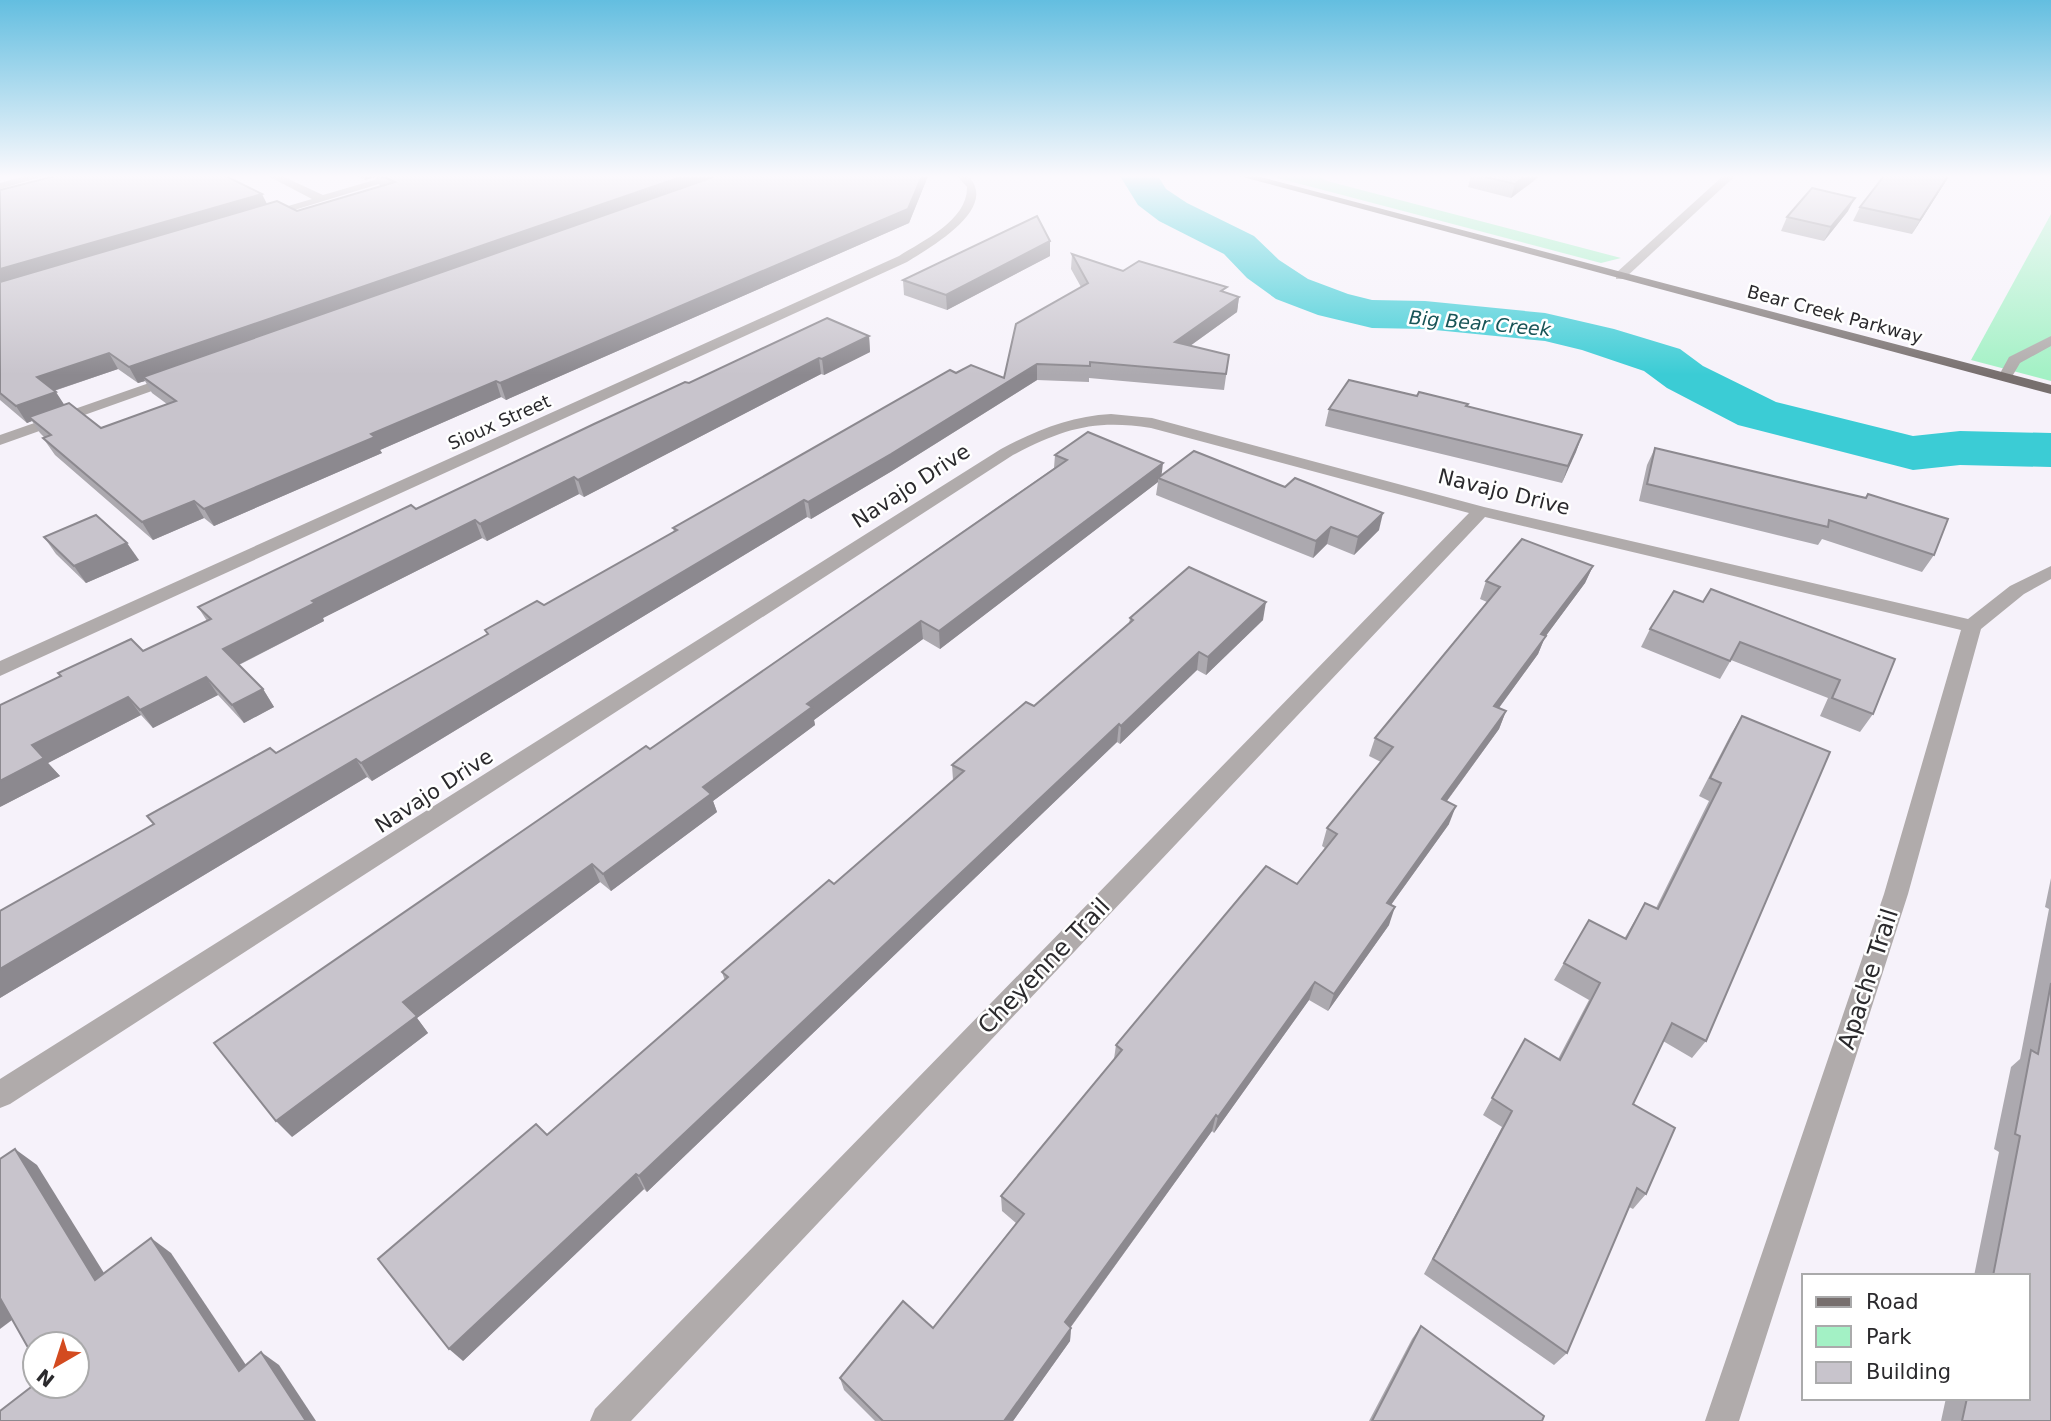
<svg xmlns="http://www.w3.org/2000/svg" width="2051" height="1421" font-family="'DejaVu Sans',sans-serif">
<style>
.green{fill:#a3f1c5}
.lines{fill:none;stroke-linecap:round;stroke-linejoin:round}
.river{fill:#3bccd5;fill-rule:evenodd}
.minor{fill:#b0abab;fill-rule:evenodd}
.major{fill:#776f6e;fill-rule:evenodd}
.wall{fill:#aca9af;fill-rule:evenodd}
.shaded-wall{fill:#8c898f}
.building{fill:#c8c4cc;stroke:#8c898f;stroke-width:2}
.labels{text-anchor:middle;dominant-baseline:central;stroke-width:5;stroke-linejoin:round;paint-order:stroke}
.far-street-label{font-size:18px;fill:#2b2a2d;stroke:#fff}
.far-water-label{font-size:19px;font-style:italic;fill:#185457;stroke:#fff}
.street-label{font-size:21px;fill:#2b2a2d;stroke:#fff}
.near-street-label{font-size:24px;fill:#2b2a2d;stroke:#fff}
</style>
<rect width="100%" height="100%" fill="#f6f2fa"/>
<g class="green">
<polygon points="1270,176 1318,176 1327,181 1621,258 1601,263"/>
<polygon points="2051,214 2051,381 1971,360"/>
</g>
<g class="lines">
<polygon class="river" points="1120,176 1158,176 1166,189 1187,203 1254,236 1279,260 1308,279 1348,294 1372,300 1425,301 1545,313 1614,329 1680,349 1703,366 1776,402 1913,436 1960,431 2051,433 2051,467 1960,465 1913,470 1738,425 1667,388 1644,371 1582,350 1545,341 1425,329 1372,328 1318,315 1276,299 1247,278 1224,254 1159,221 1138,205"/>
<g class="minor">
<polygon points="25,176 44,176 0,189 0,183"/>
<polygon points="268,176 282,176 323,195 388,176 405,176 265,219 261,218 261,214 312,199"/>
<path d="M957,176H968C1000,208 931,247 907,262L0,676V661L899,256C923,241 968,220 967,187Z"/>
<polygon points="1723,176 1735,176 1624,279 1616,279 1616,273"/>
<polygon points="2051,336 2051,346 2020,363 2010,380 2000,380 1998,377 2009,357"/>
<polygon points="175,374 182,378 180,381 0,445 0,435"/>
<path d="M1111,414L1152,418L1484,507L1968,619L2010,586L2051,566V579L2024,594L1981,629L1908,894L1739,1421H1705L1884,894L1961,630L1485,517L631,1421H590L595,1409L1469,513L1151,428C1094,419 1063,429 1013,455L10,1104L0,1108V1079L1001,449C1037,430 1071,416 1111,414Z"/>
</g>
<polygon class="major" points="1239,176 1257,176 2051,385 2051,394"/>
</g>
<g class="wall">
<path d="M357,176H928L909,223L506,400L501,397L380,450L382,453L214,526L204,518L153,540L55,455L43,438H45L40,433L32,421L27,423L0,400V190L267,204L297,211L380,186L376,177L365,180ZM118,369L138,383L145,381L152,393L167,404L101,428L64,405L54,391Z"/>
<polygon points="1471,176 1540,176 1511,198 1468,187"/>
<polygon points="1884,176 1949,176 1912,234 1853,221 1860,207"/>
<polygon points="1848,211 1824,241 1781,231 1787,217"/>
<polygon points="1050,241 1050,256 947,310 904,295 903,280"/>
<polygon points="1072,254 1123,271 1226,293 1239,297 1237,312 1190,346 1229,355 1224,390 1089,378 1089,382 1037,380 892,471 811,519 807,517 372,781 367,777 0,998 0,911 154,824 276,753 544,605 674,532 673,528 956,373 1004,378 1081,287 1071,269"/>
<polygon points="869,336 870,352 824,375 821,374 584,497 579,494 487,541 482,538 323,618 324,621 239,665 263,689 274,707 244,723 218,695 153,728 141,715 48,763 60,776 0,807 143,651 207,621 198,607 416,509 689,383"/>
<polygon points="1417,396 1467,407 1582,435 1562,483 1325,426 1329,409"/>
<polygon points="1655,448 1934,555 1922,572 1822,539 1818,545 1639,501 1647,465"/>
<polygon points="1055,455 1162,476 1379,530 1354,555 1327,544 1313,558 1156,495 1158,482 940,649 923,639 814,720 815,725 713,801 717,812 611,891 600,882 417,1018 428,1033 292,1137 650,749 1054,468"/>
<polygon points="44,537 139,560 86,583 56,554"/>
<polygon points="1593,566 1585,583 1545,637 1538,654 1499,708 1506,711 1499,729 1447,801 1449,824 1391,905 1389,925 1328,1011 1309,1000 1214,1133 1212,1131 1071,1327 1070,1341 1013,1421 875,1421 844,1390 840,1378 933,1328 1016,1223 1002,1211 1001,1196 1114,1059 1116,1045 1297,884 1325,848 1322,846 1327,828 1381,762 1369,756 1375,738 1487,602 1480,599 1486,581"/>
<polygon points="1703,602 1895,659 1873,714 1860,732 1820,716 1828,698 1731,660 1720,679 1641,647 1650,629"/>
<polygon points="1130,618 1263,620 1206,675 1197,670 1120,744 1117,742 647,1192 644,1189 463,1361 547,1135 725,981 722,972 834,884 953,780 952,765 1034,706 1129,624"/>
<polygon points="1742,716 1706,1041 1692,1058 1663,1041 1633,1104 1646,1194 1633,1209 1629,1207 1567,1353 1554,1365 1424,1274 1502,1127 1483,1115 1525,1039 1558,1059 1589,1000 1554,980 1589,920 1624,939 1645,903 1656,908 1709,801 1699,796 1731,734"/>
<polygon points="2051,878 2051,1421 1941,1421 1946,1398 2028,1398 2028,1276 1974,1276 1999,1152 1994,1149 2011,1067 2020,1059 2049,909 2045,907"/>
<polygon points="1421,1326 1542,1421 1369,1421 1412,1339"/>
</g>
<g class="shaded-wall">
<polygon points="364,176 376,176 376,177 365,180"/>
<polygon points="684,176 725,176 143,377 145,381 138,383 129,367"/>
<polygon points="922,176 928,176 909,223 506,400 500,383"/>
<polygon points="1525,176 1540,176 1511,198 1515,184"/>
<polygon points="1948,176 1949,176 1912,234 1920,220"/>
<polygon points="262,194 269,208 0,286 0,269"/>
<polygon points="1855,198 1848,211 1824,241 1831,227"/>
<polygon points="1050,241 1050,256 947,310 946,295"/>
<polygon points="1239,297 1237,312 1173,358 1175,342"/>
<polygon points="869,336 870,352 824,375 822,359"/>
<polygon points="109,353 118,369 47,393 37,377"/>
<polygon points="819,358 821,374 584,497 578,480"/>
<polygon points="1037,364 1037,380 892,471 811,519 808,502"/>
<polygon points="496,381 501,397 380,450 382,453 214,526 204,509 371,434"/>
<polygon points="56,392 67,409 29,417 32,421 27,423 16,406"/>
<polygon points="1582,435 1576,452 1562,483 1568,466"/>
<polygon points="1163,463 1161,480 1158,478 1158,482 940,649 939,631"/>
<polygon points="574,477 579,494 487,541 480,524"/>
<polygon points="804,500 807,517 372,781 361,763"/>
<polygon points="194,501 204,518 153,540 142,522"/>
<polygon points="1383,513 1379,530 1354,555 1358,537"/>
<polygon points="475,520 482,538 323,618 324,621 234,667 223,649 312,601"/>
<polygon points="1331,527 1327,544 1313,558 1316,541"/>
<polygon points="127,543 139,560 86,583 74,566"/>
<polygon points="1593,566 1585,583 1545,637 1538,654 1487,724 1494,706 1541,634"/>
<polygon points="1266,602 1263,620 1206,675 1208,657"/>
<polygon points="921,621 923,639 814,720 815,725 713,801 717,812 611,891 603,874 703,787 807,704"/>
<polygon points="1199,652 1197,670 1120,744 1121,726"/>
<polygon points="206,677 218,695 153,728 140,710"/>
<polygon points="263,689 274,707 244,723 232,705"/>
<polygon points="128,697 141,715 48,763 60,776 0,807 0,781 32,745"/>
<polygon points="1506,711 1499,729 1435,817 1442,799"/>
<polygon points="1119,724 1117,742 647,1192 639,1176"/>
<polygon points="356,759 367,777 0,998 0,969"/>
<polygon points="1456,806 1449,824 1380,920 1387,903"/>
<polygon points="592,864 600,882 417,1018 428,1033 292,1137 276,1121 403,1002"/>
<polygon points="1395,907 1389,925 1328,1011 1334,994"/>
<polygon points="1315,982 1309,1000 1214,1133 1218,1117"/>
<polygon points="1216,1115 1212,1131 1064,1336 1065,1322"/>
<polygon points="15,1149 37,1165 117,1294 95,1280"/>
<polygon points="636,1174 644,1189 463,1361 449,1349"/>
<polygon points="151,1238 171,1253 258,1383 239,1371"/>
<polygon points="0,1298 24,1311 0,1329"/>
<polygon points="1071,1328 1070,1341 1013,1421 1004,1421"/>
<polygon points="261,1352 279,1365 316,1421 306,1421"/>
</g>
<g class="building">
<polygon points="55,176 226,176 262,194 0,269 0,190"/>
<polygon points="382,176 684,176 129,367 109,353 37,377 56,392 16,406 0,393 0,282 277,201 297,211 395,182"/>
<polygon points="716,176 922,176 908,209 500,383 496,381 371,434 375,437 204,509 194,501 142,522 43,438 51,435 29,417 69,403 101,428 176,401 143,377"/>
<polygon points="1482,176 1525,176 1515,184"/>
<polygon points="1884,176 1948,176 1920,220 1860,207"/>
<polygon points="1812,188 1855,198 1831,227 1787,217"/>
<polygon points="1037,216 1050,241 946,295 903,280"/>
<polygon points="1072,254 1123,271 1139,261 1227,287 1221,291 1239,297 1175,342 1229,355 1226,374 1090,362 1090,366 1037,364 891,454 808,502 804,500 361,763 356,759 0,969 0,911 154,824 147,816 270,748 276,753 488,634 485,630 537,601 544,605 677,530 673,528 950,370 956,373 971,365 1004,378 1016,324 1088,283"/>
<polygon points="827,318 869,336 822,359 819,358 578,480 574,477 480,524 475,520 312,601 315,603 223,649 263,689 232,705 206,677 140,710 128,697 32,745 44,758 0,781 0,705 61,676 58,673 131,639 143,651 211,619 198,607 411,505 416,509 594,424 685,382 689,383"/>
<polygon points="1349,380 1417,396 1419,392 1468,404 1466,406 1582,435 1568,466 1329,409"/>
<polygon points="1088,432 1163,463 939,631 921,621 807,704 812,707 703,787 711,794 603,874 592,864 403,1002 417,1016 276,1121 214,1043 646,746 650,749 1067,460 1055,455"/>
<polygon points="1655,448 1866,498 1868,494 1948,519 1934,555 1829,520 1828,527 1647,484"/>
<polygon points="1194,451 1285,487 1295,478 1383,513 1358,537 1331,527 1316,541 1158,478"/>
<polygon points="96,515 127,543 74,566 44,537"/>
<polygon points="1522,539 1593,566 1541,634 1546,636 1494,706 1506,711 1442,799 1456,806 1387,903 1395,907 1334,994 1315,982 1218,1117 1216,1115 1065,1322 1071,1328 1004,1421 883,1421 840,1378 903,1301 933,1328 1024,1214 1001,1196 1122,1050 1116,1045 1266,866 1297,884 1337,834 1327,828 1393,747 1375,738 1500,587 1486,581"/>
<polygon points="1189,567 1266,602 1208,657 1199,652 1121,726 1119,724 639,1176 636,1174 449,1349 378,1259 536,1124 547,1135 728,977 722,972 829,880 834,884 964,771 952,765 1026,702 1034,706 1133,620 1130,618"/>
<polygon points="1711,589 1895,659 1873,714 1832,698 1840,680 1740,642 1730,661 1650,629 1674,591 1703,602"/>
<polygon points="1742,716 1830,752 1706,1041 1672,1023 1633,1104 1675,1128 1646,1194 1637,1188 1567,1353 1433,1259 1512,1111 1492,1098 1525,1039 1560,1060 1600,983 1564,963 1589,920 1626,939 1645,903 1658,909 1721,783 1710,778"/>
<polygon points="2051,983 2051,1421 1962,1421 1967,1398 2028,1398 2028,1276 1993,1276 2020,1136 2015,1134 2031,1050 2038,1054"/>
<polygon points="15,1149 95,1280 151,1238 239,1371 261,1352 306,1421 0,1421 0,1411 35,1384 35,1386 77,1386 77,1344 35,1344 35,1360 0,1298 0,1159"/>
<polygon points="1421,1326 1544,1416 1542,1421 1372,1421"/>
</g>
<linearGradient id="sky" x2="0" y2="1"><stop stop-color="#63bee0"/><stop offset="0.47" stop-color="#fbf9fd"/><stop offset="1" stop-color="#fbf9fd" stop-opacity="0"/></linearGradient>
<rect width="2051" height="375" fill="url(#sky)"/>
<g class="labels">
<g class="far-street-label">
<text transform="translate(1835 314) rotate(15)">Bear Creek Parkway</text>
<text transform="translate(499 422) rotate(-24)">Sioux Street</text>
</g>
<g class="far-water-label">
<text transform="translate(1480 323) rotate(5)">Big Bear Creek</text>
</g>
<g class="street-label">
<text transform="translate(911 486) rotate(-33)">Navajo Drive</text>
<text transform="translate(1504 492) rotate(14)">Navajo Drive</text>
<text transform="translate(434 791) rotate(-33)">Navajo Drive</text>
</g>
<g class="near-street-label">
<text transform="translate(1044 966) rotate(-46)">Cheyenne Trail</text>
<text transform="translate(1868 979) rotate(-72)">Apache Trail</text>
</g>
</g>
<rect x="1802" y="1274" width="228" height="126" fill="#ffffff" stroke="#aaaaab" stroke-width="2"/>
<rect x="1816" y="1297" width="35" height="10" fill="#776f6e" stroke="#aaaaab" stroke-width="2"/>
<text x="1866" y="1309" font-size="21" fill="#2b2a2d">Road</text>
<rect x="1816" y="1326" width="35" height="21" fill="#a3f1c5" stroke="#aaaaab" stroke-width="2"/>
<text x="1866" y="1344" font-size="21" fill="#2b2a2d">Park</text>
<rect x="1816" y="1362" width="35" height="21" fill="#c8c4cc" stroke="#aaaaab" stroke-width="2"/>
<text x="1866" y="1379" font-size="21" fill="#2b2a2d">Building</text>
<g transform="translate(56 1365) rotate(219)"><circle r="33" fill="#ffffff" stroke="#aaaaab" stroke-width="2"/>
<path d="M0-5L12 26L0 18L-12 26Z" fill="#d34b20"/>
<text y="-10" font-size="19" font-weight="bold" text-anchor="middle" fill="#2b2a2d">N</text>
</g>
</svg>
